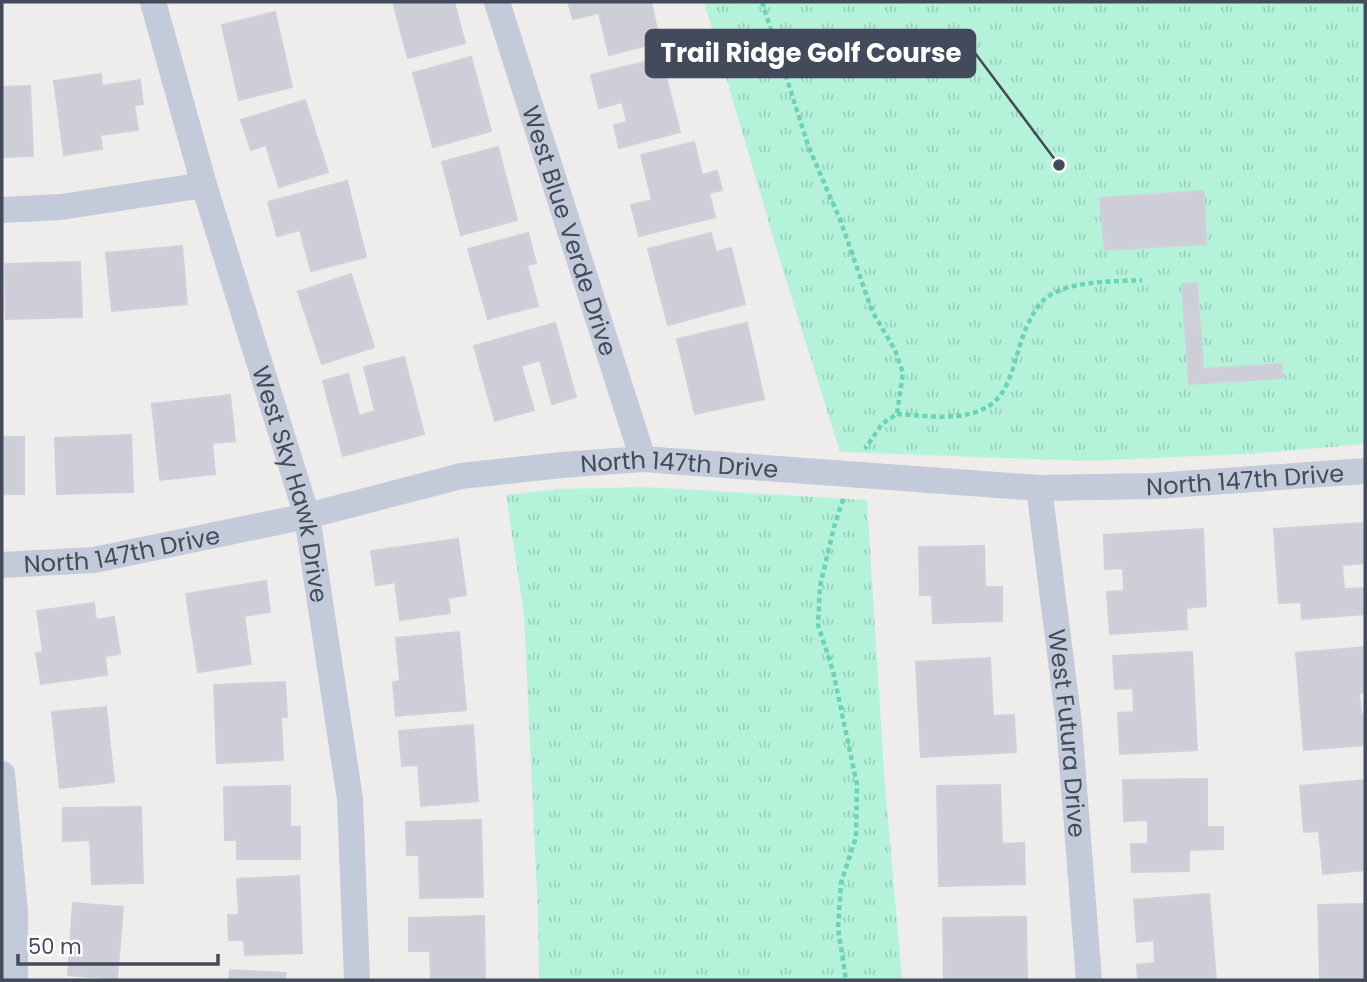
<svg xmlns="http://www.w3.org/2000/svg" width="1367" height="982" font-family="Poppins,sans-serif">
<style>
.grass{fill:url(#grass-tufts)}
.building{fill:#cdced8;stroke:#cfd0d9;stroke-width:2}
.lines{fill:none;stroke-linecap:round;stroke-linejoin:round}
.path{stroke:#69d4b7;stroke-width:4.5;stroke-dasharray:5 3.5;stroke-linecap:butt}
.minor{stroke:#c3cad9;stroke-width:26}
.labels{text-anchor:middle;dominant-baseline:central;stroke-width:5;stroke-linejoin:round;paint-order:stroke}
.street-label{font-size:24px;fill:#434a5b;stroke:#fff}
.leader{fill:none;stroke:#434a5b;stroke-width:2.5}
.callout-dot{fill:#434a5b;stroke:#fff;stroke-width:2.5}
.callout{fill:#434a5b;stroke:#434a5b;stroke-width:2.5}
.callout-label{font-size:26px;text-anchor:middle;font-weight:bold;fill:#fff}
</style>
<defs>
<pattern id="grass-tufts" width="24" height="20" patternUnits="userSpaceOnUse" patternTransform="scale(1.75)"><rect width="24" height="20" fill="#b4f3da"/><path d="M3 7l-1-3M5 7V3M7 7l1-3M15 17l-1-3M17 17v-4M19 17l1-3" fill="none" stroke="#9cd2bd"/></pattern>
</defs>
<rect width="100%" height="100%" fill="#efecec"/>
<g class="grass">
<polygon points="704,2 1365,2 1365,444 1249,454 1087,461 840,452 779,257"/>
<polygon points="646,487 867,500 884,773 902,980 539,980 538,916 524,614 506,495 560,489"/>
</g>
<g class="building">
<polygon points="393,2 454,2 465,43 408,58"/>
<polygon points="568,2 651,2 660,42 609,55 599,13 573,19"/>
<polygon points="275,12 292,87 239,100 222,25"/>
<polygon points="471,57 491,131 433,147 413,73"/>
<polygon points="661,58 680,132 619,148 614,125 627,122 622,102 599,108 591,75"/>
<polygon points="101,74 102,86 140,80 143,104 134,105 138,130 100,135 102,149 64,155 54,81"/>
<polygon points="30,86 33,156 2,157 2,87"/>
<polygon points="305,100 328,172 279,187 266,145 251,150 241,120"/>
<polygon points="694,142 702,175 717,171 722,190 709,193 715,217 639,236 631,205 652,200 641,155"/>
<polygon points="498,147 517,220 461,235 442,162"/>
<polygon points="347,181 366,257 311,271 300,230 277,236 268,202"/>
<polygon points="1204,191 1206,244 1105,250 1100,198"/>
<polygon points="528,233 536,263 527,265 538,306 488,319 468,249"/>
<polygon points="711,233 716,252 731,248 745,304 668,325 648,249"/>
<polygon points="182,246 187,304 112,311 106,253"/>
<polygon points="80,262 82,317 6,319 5,264"/>
<polygon points="351,274 374,347 322,364 298,292"/>
<polygon points="1197,283 1203,369 1281,364 1283,378 1189,384 1182,284"/>
<polygon points="555,323 576,397 552,404 540,360 521,366 534,410 495,421 474,346"/>
<polygon points="747,323 764,399 695,414 677,339"/>
<polygon points="404,357 424,434 343,456 323,381 348,374 359,416 375,411 364,367"/>
<polygon points="230,395 235,441 212,443 215,474 160,480 152,404"/>
<polygon points="131,435 133,492 57,494 55,438"/>
<rect x="2" y="437" width="22" height="57"/>
<polygon points="1363,523 1365,563 1342,565 1344,589 1364,588 1365,614 1302,619 1301,602 1279,603 1274,529"/>
<polygon points="1203,529 1206,606 1186,608 1187,629 1110,634 1107,592 1124,591 1123,568 1105,569 1104,535"/>
<polygon points="458,539 466,595 448,598 450,613 400,620 395,582 376,585 371,551"/>
<polygon points="984,546 985,587 1002,587 1002,621 933,623 932,595 920,595 919,547"/>
<polygon points="266,581 270,612 244,616 251,664 198,672 186,594"/>
<polygon points="94,603 96,620 114,617 120,654 105,656 107,675 41,684 36,653 43,652 37,611"/>
<polygon points="459,632 466,710 396,716 393,682 400,681 396,638"/>
<polygon points="1365,647 1365,692 1359,693 1361,714 1365,714 1365,745 1304,750 1296,653"/>
<polygon points="1192,652 1197,750 1120,754 1118,713 1134,712 1133,688 1115,689 1113,656"/>
<polygon points="990,658 993,716 1014,715 1016,752 921,757 916,662"/>
<polygon points="285,682 287,717 281,717 283,760 217,763 214,685"/>
<polygon points="106,707 114,782 60,788 52,712"/>
<polygon points="473,725 478,801 421,806 418,765 402,766 399,731"/>
<polygon points="1207,779 1207,827 1223,827 1223,849 1189,850 1189,871 1132,872 1131,844 1148,844 1148,820 1124,821 1123,780"/>
<polygon points="1365,780 1365,870 1323,874 1319,831 1304,832 1300,786"/>
<polygon points="1000,785 1002,844 1024,843 1025,884 939,886 937,786"/>
<polygon points="290,786 290,827 300,827 300,859 237,859 237,840 225,840 224,787"/>
<polygon points="141,807 143,883 92,884 90,840 63,841 63,808"/>
<polygon points="481,820 483,897 420,898 419,855 407,855 406,822"/>
<polygon points="299,876 302,953 245,955 244,940 229,940 228,915 239,915 237,879"/>
<polygon points="1209,894 1216,980 1138,980 1137,965 1155,963 1154,940 1137,942 1134,900"/>
<polygon points="73,903 123,907 117,979 68,975"/>
<polygon points="1365,904 1365,980 1320,980 1318,905"/>
<polygon points="484,916 485,980 431,980 430,951 409,951 409,918"/>
<polygon points="1026,917 1027,980 944,980 943,918"/>
<polygon points="230,970 286,973 285,980 229,980"/>
</g>
<g class="lines">
<g class="path">
<polyline points="762,2 809,148 841,222 872,311 895,350 903,373 897,414 882,424 865,449"/>
<path d="M897,414C933,416 985,426 1005,388C1016,367 1018,343 1029,322C1035,310 1040,301 1052,294C1078,280 1114,282 1142,280"/>
<polyline points="843,499 834,527 820,586 818,625 833,671 857,785 856,837 841,883 838,928 846,980"/>
</g>
<g class="minor">
<path id="s1" d="M153,2L204,185L307,516L350,799L357,980"/>
<path id="s2" d="M497,2L643,459"/>
<polyline points="2,210 61,207 204,185"/>
<path id="s3" d="M1039,488L1069,724L1089,980"/>
<path id="s4" d="M2,565L94,560L307,516L461,476L562,465L643,459L1039,488L1155,486L1365,471"/>
<polyline points="2,774 15,912 15,980"/>
</g>
</g>
<g class="labels">
<g class="street-label">
<text stroke="none"><textPath href="#s2" startOffset="240">West Blue Verde Drive</textPath></text>
<text stroke="none"><textPath href="#s4" startOffset="688">North 147th Drive</textPath></text>
<text stroke="none"><textPath href="#s4" startOffset="1255">North 147th Drive</textPath></text>
<text stroke="none"><textPath href="#s1" startOffset="502">West Sky Hawk Drive</textPath></text>
<text stroke="none"><textPath href="#s4" startOffset="121">North 147th Drive</textPath></text>
<text stroke="none"><textPath href="#s3" startOffset="247">West Futura Drive</textPath></text>
</g>
</g>
<path class="leader" d="M1059 165L975 53"/>
<circle class="callout-dot" cx="1059" cy="165" r="7"/>
<rect class="callout" x="646" y="30" width="329" height="47" rx="7"/>
<g class="callout-label">
<text x="811" y="62">Trail Ridge Golf Course</text>
</g>
<rect width="1367" height="982" fill="none" stroke="#434a5b" stroke-width="7"/>
<path d="M18 954v10h200v-10" fill="none" stroke="#434a5b" stroke-width="3.5"/>
<text x="28" y="954" font-size="21" fill="#434a5b" stroke="#ffffff" stroke-width="5" paint-order="stroke">50 m</text>
</svg>
